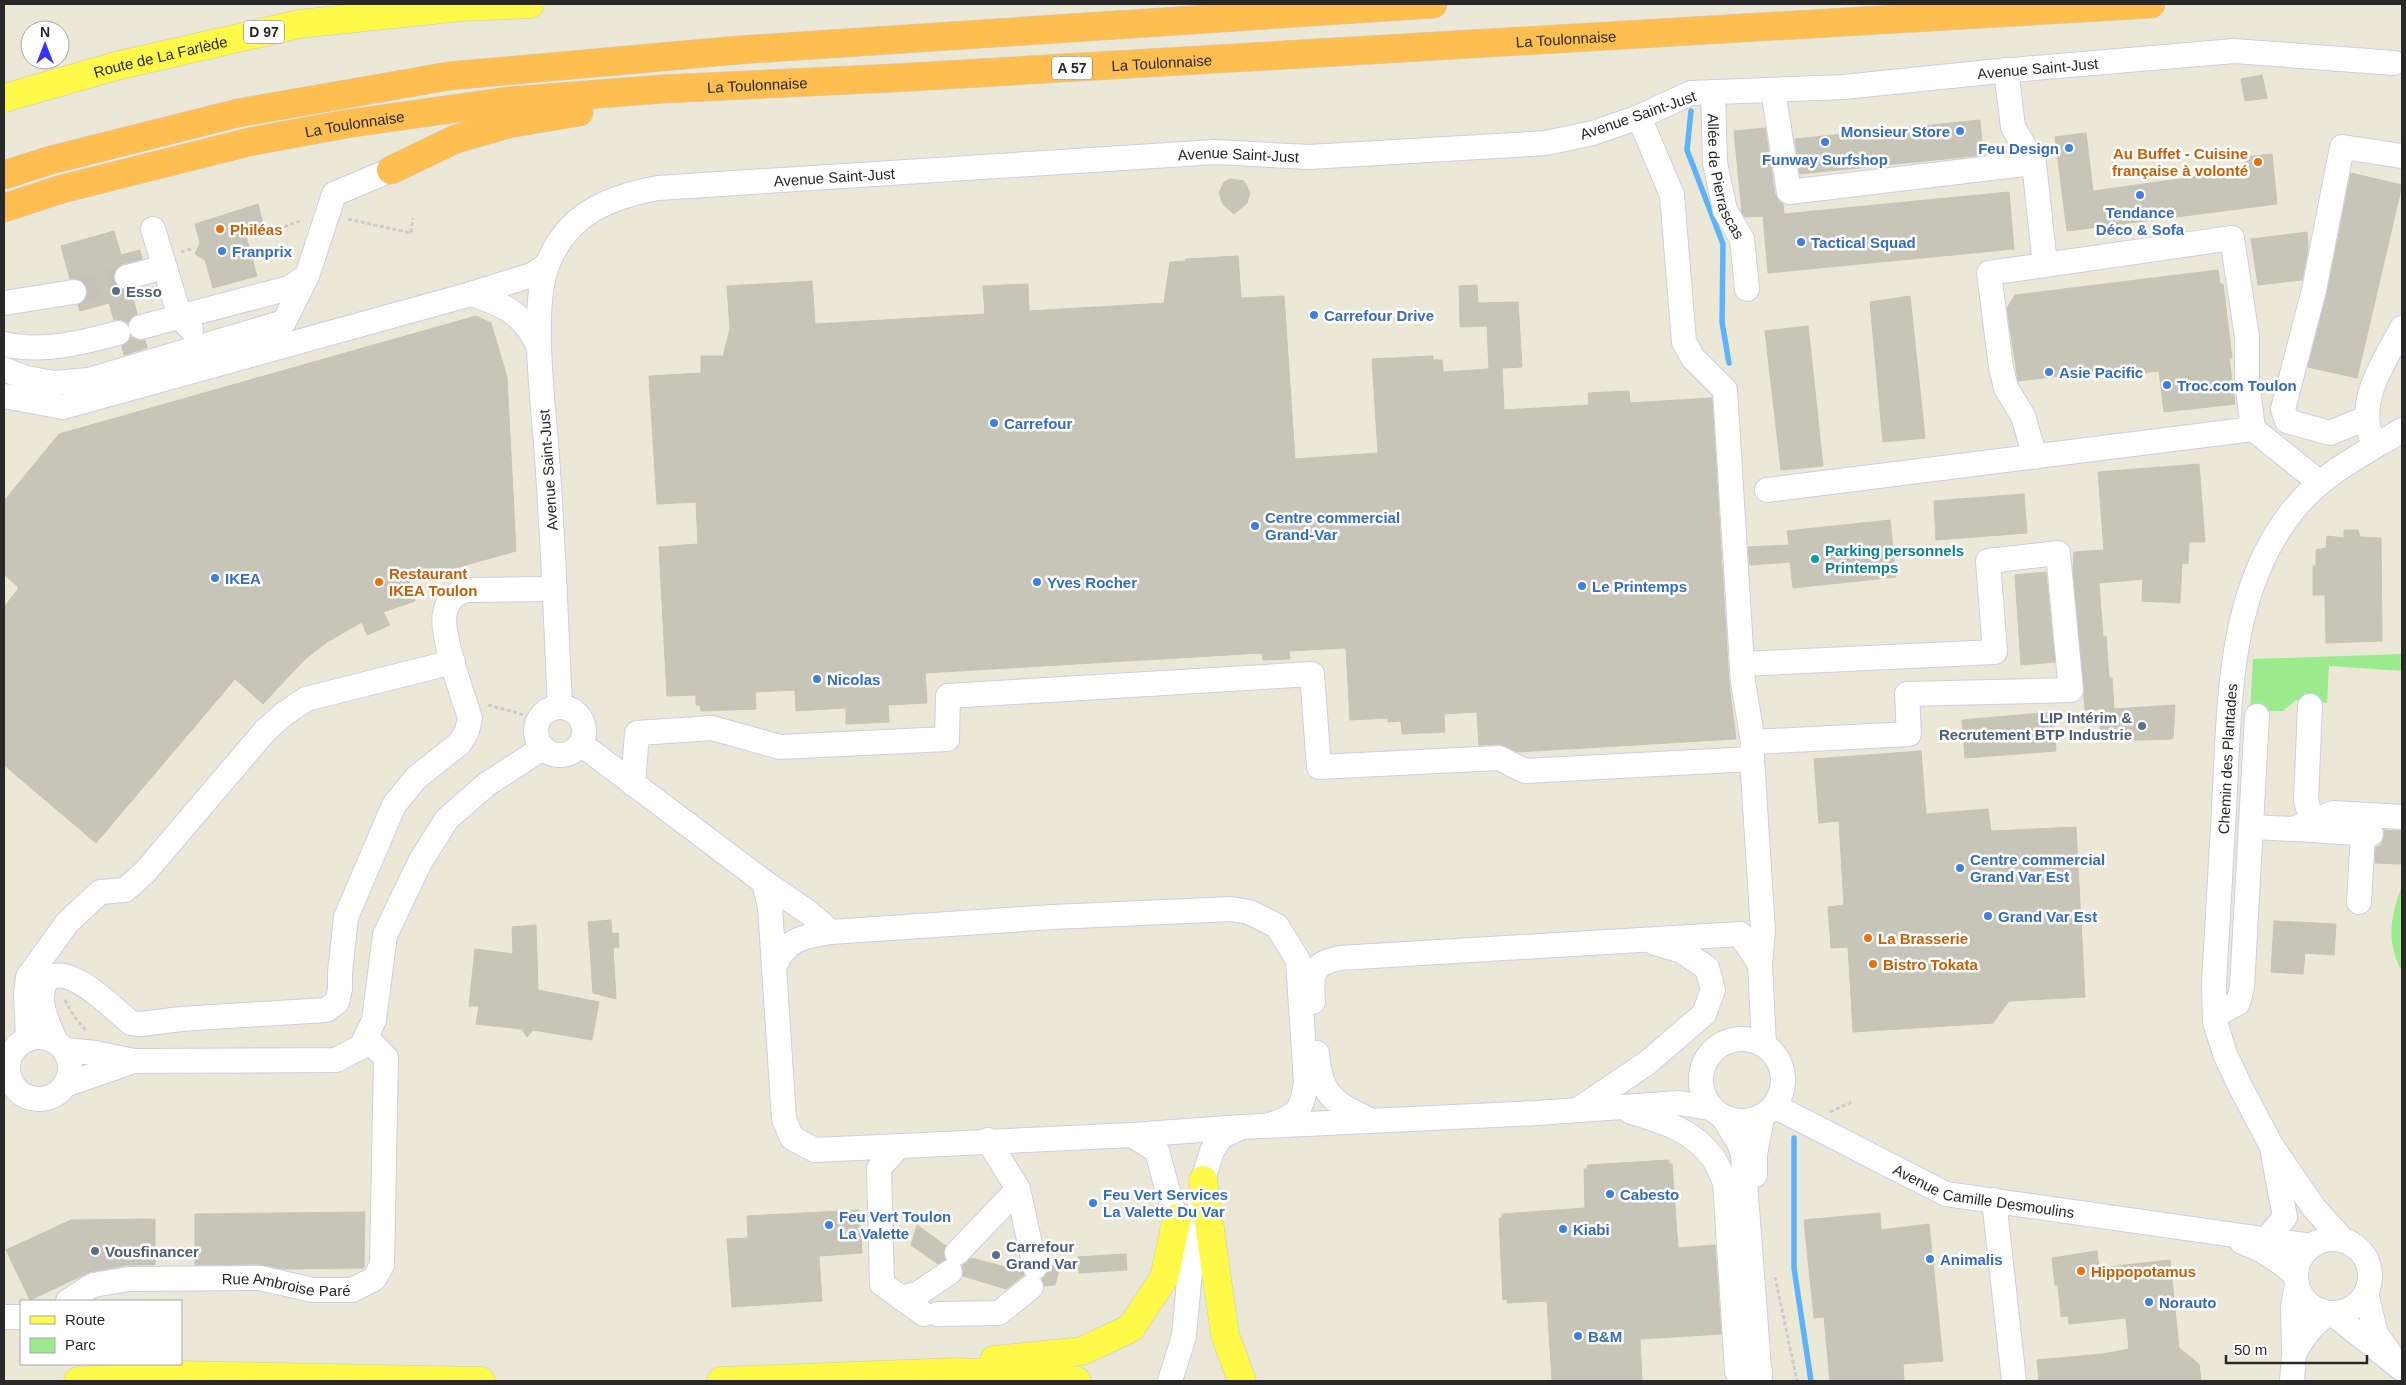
<svg xmlns="http://www.w3.org/2000/svg" width="2406" height="1385" font-family="Helvetica,sans-serif">
<style>
.green{fill:#9bea8e}
.lines{fill:none;stroke-linecap:round;stroke-linejoin:round}
.stream{stroke:#5eb2fb;stroke-width:5.5}
.building{fill:#c7c4b8;stroke:#c8c4b2}
.minor-tunnel{stroke:#c5c2b5;stroke-width:24;stroke-dasharray:24 12;stroke-linecap:butt}
.minor-casing{stroke:#cdcde3;stroke-width:26}
.major-casing{stroke:#cbcbcb;stroke-width:29}
.highway-casing{stroke:#cbcbcb;stroke-width:29}
.path{stroke:#cbcbcb;stroke-width:3;stroke-dasharray:4 2.5;stroke-linecap:butt}
.minor{stroke:#fff;stroke-width:24}
.major{stroke:#fff94a;stroke-width:28}
.highway{stroke:#ffbf50;stroke-width:28}
.shop-dot{fill:#3f7fe0;stroke:#fff;stroke-width:2}
.food-dot{fill:#e8710a;stroke:#fff;stroke-width:2}
.service-dot{fill:#5c6f8a;stroke:#fff;stroke-width:2}
.culture-dot{fill:#0f9aa8;stroke:#fff;stroke-width:2}
.labels{text-anchor:middle;dominant-baseline:central;stroke-width:5;stroke-linejoin:round;paint-order:stroke}
.shield{fill:#fff;stroke:#686868;stroke-width:1}
.shield-label{font-size:14px;font-weight:bold;fill:#282828}
.street-label{font-size:15px;fill:#282828;stroke:#fff}
.shop-label{font-size:15px;font-weight:bold;fill:#366cbe;stroke:#fff;text-anchor:start}
.food-label{font-size:15px;font-weight:bold;fill:#c56008;stroke:#fff;text-anchor:start}
.service-label{font-size:15px;font-weight:bold;fill:#4e5e75;stroke:#fff;text-anchor:start}
.culture-label{font-size:15px;font-weight:bold;fill:#0d838f;stroke:#fff;text-anchor:start}
</style>
<rect width="100%" height="100%" fill="#ece8d8"/>
<g class="green">
<polygon points="2402,654 2402,671 2329,666 2327,703 2296,700 2283,711 2250,711 2253,659"/>
<path d="M2402,886V967L2400,968C2386,940 2391,914 2402,886Z"/>
</g>
<g class="lines">
<g class="stream">
<polyline points="1691,111 1687,150 1723,244 1722,322 1729,363"/>
<polyline points="1794,1138 1794,1268 1811,1381"/>
</g>
</g>
<g class="building">
<polygon points="2262,75 2267,98 2245,101 2241,79"/>
<polygon points="1980,120 1983,155 1800,174 1795,139"/>
<polygon points="1765,128 1775,194 1783,204 1784,214 2009,192 2014,249 1768,273 1763,216 1745,217 1742,213 1734,131"/>
<polygon points="2086,133 2093,191 2245,170 2244,157 2272,154 2277,204 2067,231 2055,137"/>
<polygon points="2351,173 2402,185 2357,378 2308,367 2327,293"/>
<polygon points="1230,179 1244,181 1250,193 1247,203 1234,214 1223,204 1219,193 1224,182"/>
<polygon points="258,204 265,231 246,236 257,276 213,288 205,260 195,254 200,243 195,224"/>
<polygon points="114,231 121,255 140,250 142,259 123,264 117,268 114,274 114,281 118,287 124,290 131,290 137,314 131,318 128,323 122,320 114,320 109,303 80,311 78,305 87,297 87,289 79,279 70,279 61,246"/>
<polygon points="2307,232 2308,247 2302,280 2258,285 2251,239"/>
<polygon points="1238,256 1241,298 1284,296 1295,459 1378,453 1372,359 1433,356 1433,360 1442,360 1443,372 1489,369 1487,326 1460,327 1459,286 1477,285 1478,303 1518,302 1522,367 1502,368 1504,410 1589,405 1588,393 1629,391 1630,403 1712,398 1729,683 1736,739 1517,752 1499,744 1479,745 1477,712 1444,714 1445,732 1402,734 1401,721 1388,722 1388,718 1350,720 1346,648 1289,651 1290,659 1263,660 1262,653 925,673 927,703 888,705 889,722 846,724 846,708 796,711 795,690 755,692 756,709 701,711 700,705 696,705 696,695 667,696 659,547 698,544 696,502 657,504 649,376 701,373 701,356 723,356 730,329 727,286 812,281 815,324 985,314 983,286 1028,284 1029,311 1164,303 1170,262 1186,261 1186,259"/>
<polygon points="2218,270 2220,284 2223,284 2232,358 2229,358 2235,404 2164,412 2159,371 2135,374 2135,367 2018,381 2007,308 2015,295"/>
<polygon points="1910,296 1925,438 1883,442 1870,302"/>
<polygon points="476,316 491,323 507,377 516,551 409,581 415,601 383,612 390,625 367,635 362,622 327,642 304,660 263,704 235,679 96,843 4,765 4,607 19,588 4,574 4,501 59,434"/>
<polygon points="1808,326 1823,466 1781,470 1765,331"/>
<polygon points="131,337 138,340 145,340 147,348 124,355 122,346"/>
<polygon points="2199,464 2205,542 2189,542 2188,564 2182,563 2180,603 2142,601 2143,579 2099,583 2103,637 2106,636 2109,678 2112,678 2114,709 2175,705 2173,739 2106,741 2106,731 2100,731 2100,710 2085,710 2073,570 2074,552 2104,550 2098,472"/>
<polygon points="2024,494 2027,533 1936,540 1934,501"/>
<polygon points="1890,520 1896,577 1793,588 1790,562 1750,565 1748,547 1789,545 1787,531"/>
<polygon points="2344,530 2358,530 2360,537 2381,538 2382,641 2326,643 2325,595 2313,595 2313,566 2316,566 2316,550 2326,548 2327,536 2344,538"/>
<polygon points="2046,572 2055,662 2021,665 2015,575"/>
<polygon points="2053,712 2056,751 1965,758 1962,720"/>
<polygon points="1921,751 1926,814 1988,809 1991,831 2076,827 2085,997 2009,1001 1993,1023 1853,1032 1848,947 1831,948 1828,907 1844,905 1839,821 1819,823 1814,759"/>
<polygon points="2384,830 2402,831 2402,864 2375,863 2376,847 2380,846 2383,841"/>
<polygon points="611,920 612,934 618,933 619,947 613,948 616,999 593,993 588,922"/>
<polygon points="2274,921 2336,924 2334,955 2305,953 2303,974 2271,972"/>
<polygon points="536,925 538,990 599,1002 592,1040 533,1030 527,1037 522,1029 476,1024 479,1006 469,1006 475,949 513,954 512,927"/>
<polygon points="1669,1160 1669,1164 1672,1164 1678,1248 1715,1245 1721,1334 1640,1339 1642,1380 1637,1381 1552,1381 1547,1301 1507,1303 1507,1299 1503,1300 1499,1219 1502,1218 1502,1214 1585,1208 1584,1169 1587,1169 1587,1165"/>
<polygon points="859,1210 862,1253 819,1256 822,1301 732,1307 727,1239 748,1238 747,1216"/>
<polygon points="365,1212 364,1268 282,1269 260,1264 195,1265 195,1214"/>
<polygon points="1880,1213 1881,1230 1929,1224 1943,1361 1903,1364 1904,1381 1830,1381 1824,1317 1814,1318 1804,1220"/>
<polygon points="155,1219 155,1265 127,1265 90,1272 30,1300 6,1250 71,1220"/>
<polygon points="917,1225 946,1246 944,1250 945,1260 938,1264 911,1245"/>
<polygon points="2097,1251 2099,1268 2170,1260 2179,1348 2199,1364 2201,1381 2039,1381 2037,1360 2103,1354 2129,1349 2126,1318 2069,1324 2068,1316 2061,1317 2058,1285 2055,1285 2052,1258"/>
<polygon points="1126,1254 1127,1270 1079,1273 1078,1257"/>
<polygon points="971,1258 1009,1268 1021,1268 1024,1275 1006,1289 963,1276 962,1266"/>
<polygon points="1048,1266 1060,1266 1055,1285 1044,1286 1042,1279 1048,1272"/>
</g>
<g class="lines">
<polyline class="minor-tunnel" points="74,292 127,277"/>
<g class="minor-casing">
<g id="minor">
<polyline points="2006,70 2013,127 2034,163 2045,265"/>
<polyline points="1773,90 1789,192 2034,163"/>
<path id="s1" d="M1713,92L1715,163L1725,210L1742,239L1747,289"/>
<polyline points="1639,117 1672,195 1684,342 1693,358 1725,390 1743,682 1753,742 1752,757"/>
<polyline points="153,229 180,317 191,329"/>
<polyline points="127,277 165,267"/>
<path d="M471,294C505,305 523,313 539,347"/>
<polyline points="4,303 74,292"/>
<polyline points="141,327 289,288 307,276"/>
<path d="M4,344C42,353 81,343 118,333"/>
<polyline points="4,369 26,378 54,383 89,380 284,322 307,276 334,194 391,170"/>
<polyline points="4,396 63,407 471,294 532,275 547,265"/>
<polyline points="2365,420 2361,420 2330,433 2287,421 2283,409 2314,290 2342,147 2402,156"/>
<path d="M2370,434C2358,397 2386,359 2402,328"/>
<polyline points="2035,457 2023,416 2006,388 2001,367 1989,273 2232,238 2247,337 2247,382 2253,429"/>
<polyline points="1767,490 2253,429 2319,482"/>
<polyline points="1742,664 1995,652 1988,561 2058,553 2071,690 1907,694 1909,734 1753,742"/>
<path id="s2" d="M560,706C556,623 553,540 547,457C544,407 530,311 547,266C566,214 609,197 658,188L1215,152L1309,157L1546,143L1593,133L1639,117L1691,93L1844,87L1989,72L2234,51L2394,63"/>
<polyline points="2310,706 2306,800 2312,822"/>
<circle cx="560" cy="731" r="24"/>
<path d="M581,744L764,882L808,912L831,932L1053,917L1231,909L1249,912L1277,926L1298,960L1306,1083C1302,1109 1298,1116 1272,1124"/>
<polyline points="633,784 637,733 712,728 780,747 947,739 948,696 1312,674 1319,767 1499,758 1525,771 1752,759 1763,931 1760,964 1764,1045"/>
<polyline points="2251,827 2293,829 2333,813 2402,817"/>
<polyline points="2297,829 2371,834"/>
<polyline points="764,882 770,907 784,1119 792,1138 815,1150 1132,1135 1242,1127 1537,1113 1679,1103 1710,1108"/>
<polyline points="2359,902 2363,833"/>
<path d="M775,965C786,939 805,936 831,932"/>
<path d="M1313,1002C1311,974 1311,964 1340,958L1740,934L1760,964"/>
<polyline points="2215,1015 2238,1003 2242,987 2257,716"/>
<circle cx="39" cy="1068" r="31"/>
<circle cx="1742" cy="1080" r="41"/>
<polyline points="28,1039 26,993 28,977 67,923 100,892 125,890 145,872 265,731 284,714 306,699 453,662"/>
<path d="M56,1042C47,1021 36,1002 46,980C69,961 112,1008 131,1023L141,1024L181,1019L326,1010L337,1002L340,989V973L346,917L394,805L416,778L460,743L467,731L470,718C463,696 440,634 445,613C448,599 455,593 467,590L555,589"/>
<polyline points="65,1050 95,1053 134,1061 336,1060 361,1047 374,1020 385,935 420,862 447,819 487,784 543,748"/>
<path d="M1317,1053C1320,1095 1334,1103 1370,1120"/>
<polyline points="65,1085 134,1061"/>
<path id="s3" d="M1774,1106L1946,1194L2312,1246"/>
<polyline points="1579,1109 1647,1063 1704,1014 1713,990 1707,968 1682,951 1655,943"/>
<path d="M1631,1112C1662,1121 1693,1130 1713,1158C1718,1165 1721,1174 1725,1182L1737,1372L1760,1371"/>
<polyline points="1723,1117 1739,1143 1743,1155 1760,1381"/>
<polyline points="1132,1135 1157,1151 1180,1236"/>
<polyline points="988,1140 1018,1189 1035,1267"/>
<polyline points="899,1146 879,1168 882,1284 924,1314"/>
<polyline points="1755,1175 1755,1154 1762,1117"/>
<polyline points="1994,1200 2014,1381"/>
<polyline points="2267,1239 2285,1217 2273,1154"/>
<circle cx="2333" cy="1276" r="37"/>
<path id="s4" d="M2344,1241L2314,1208L2271,1145L2240,1086L2225,1054L2215,1022L2214,983C2217,925 2221,867 2224,809C2230,705 2226,584 2301,501C2329,470 2367,452 2402,430"/>
<path d="M2242,1242C2262,1249 2280,1261 2296,1275"/>
<polyline points="957,1253 1018,1189"/>
<path d="M2297,1285L2293,1307L2294,1354C2304,1336 2312,1324 2330,1313"/>
<polyline points="2366,1293 2376,1334 2390,1354"/>
<polyline points="901,1298 919,1293 950,1272"/>
<path id="s5" d="M68,1301L93,1285L129,1279L260,1278L313,1290H352L374,1279L382,1265L386,1058L366,1037"/>
<polyline points="2332,1313 2402,1369"/>
<polyline points="938,1314 999,1313 1031,1287"/>
<polyline points="4,1317 21,1317"/>
<polyline points="1170,1381 1184,1336 1189,1281 1203,1180 1212,1151 1221,1137 1240,1128"/>
<polyline points="2292,1381 2294,1354"/>
</g>
</g>
<g class="major-casing">
<g id="major">
<path id="s6" d="M4,98L116,66L299,24L461,7L530,4"/>
<polyline points="1203,1180 1225,1335 1242,1381"/>
<polyline points="994,1360 1082,1351 1131,1328 1164,1278 1177,1218"/>
<polyline points="78,1381 177,1375 481,1381"/>
<polyline points="721,1381 956,1372 1026,1375 1077,1381"/>
</g>
</g>
<g class="highway-casing">
<g id="highway">
<polyline points="391,170 456,139 508,124 579,112"/>
<polyline points="4,175 51,160 238,113 449,76 739,50 1433,4"/>
<path id="s7" d="M4,208L62,189L249,142L346,124L508,101L663,89L894,78L2151,4"/>
</g>
</g>
<g class="path">
<polyline points="348,219 411,233 413,218"/>
<polyline points="278,229 303,220"/>
<polyline points="181,252 194,248"/>
<polyline points="488,705 539,719"/>
<polyline points="65,1000 73,1015 86,1031"/>
<polyline points="1830,1112 1854,1101"/>
<polyline points="1775,1277 1797,1381"/>
</g>
<use href="#minor" class="minor"/>
<use href="#major" class="major"/>
<use href="#highway" class="highway"/>
</g>
<g class="shop-dot">
<circle cx="1960" cy="131" r="5"/>
<circle cx="1825" cy="142" r="5"/>
<circle cx="2069" cy="148" r="5"/>
<circle cx="2140" cy="195" r="5"/>
<circle cx="1801" cy="242" r="5"/>
<circle cx="222" cy="251" r="5"/>
<circle cx="1314" cy="315" r="5"/>
<circle cx="2049" cy="372" r="5"/>
<circle cx="2167" cy="385" r="5"/>
<circle cx="994" cy="423" r="5"/>
<circle cx="1255" cy="526" r="5"/>
<circle cx="215" cy="578" r="5"/>
<circle cx="1037" cy="582" r="5"/>
<circle cx="1582" cy="586" r="5"/>
<circle cx="817" cy="679" r="5"/>
<circle cx="1960" cy="868" r="5"/>
<circle cx="1988" cy="916" r="5"/>
<circle cx="1610" cy="1194" r="5"/>
<circle cx="1093" cy="1203" r="5"/>
<circle cx="829" cy="1225" r="5"/>
<circle cx="1563" cy="1229" r="5"/>
<circle cx="1930" cy="1259" r="5"/>
<circle cx="2149" cy="1302" r="5"/>
<circle cx="1578" cy="1336" r="5"/>
</g>
<g class="food-dot">
<circle cx="2258" cy="162" r="5"/>
<circle cx="220" cy="229" r="5"/>
<circle cx="379" cy="582" r="5"/>
<circle cx="1868" cy="938" r="5"/>
<circle cx="1873" cy="964" r="5"/>
<circle cx="2081" cy="1271" r="5"/>
</g>
<g class="service-dot">
<circle cx="116" cy="291" r="5"/>
<circle cx="2142" cy="726" r="5"/>
<circle cx="95" cy="1251" r="5"/>
<circle cx="996" cy="1255" r="5"/>
</g>
<circle class="culture-dot" cx="1815" cy="559" r="5"/>
<g class="labels">
<g class="shield">
<rect x="244" y="20.5" width="40" height="23" rx="4"/>
<rect x="1052" y="56.5" width="40" height="23" rx="4"/>
</g>
<g class="shield-label">
<text x="264" y="32">D 97</text>
<text x="1072" y="68">A 57</text>
</g>
<g class="street-label">
<text stroke="none"><textPath href="#s7" startOffset="1576">La Toulonnaise</textPath></text>
<text stroke="none"><textPath href="#s6" startOffset="162">Route de La Farlède</textPath></text>
<text stroke="none"><textPath href="#s7" startOffset="1171">La Toulonnaise</textPath></text>
<text stroke="none"><textPath href="#s2" startOffset="1976">Avenue Saint-Just</textPath></text>
<text stroke="none"><textPath href="#s7" startOffset="766">La Toulonnaise</textPath></text>
<text transform="translate(1638 115) rotate(-19)">Avenue Saint-Just</text>
<text stroke="none"><textPath href="#s7" startOffset="361">La Toulonnaise</textPath></text>
<text stroke="none"><textPath href="#s2" startOffset="1166">Avenue Saint-Just</textPath></text>
<text stroke="none"><textPath href="#s1" startOffset="86">Allée de Pierrascas</textPath></text>
<text stroke="none"><textPath href="#s2" startOffset="761">Avenue Saint-Just</textPath></text>
<text transform="translate(548 470) rotate(-94)">Avenue Saint-Just</text>
<text stroke="none"><textPath href="#s4" startOffset="520">Chemin des Plantades</textPath></text>
<text stroke="none"><textPath href="#s3" startOffset="229">Avenue Camille Desmoulins</textPath></text>
<text stroke="none"><textPath href="#s5" startOffset="224">Rue Ambroise Paré</textPath></text>
</g>
<g class="shop-label">
<text x="1950" y="131" text-anchor="end">Monsieur Store</text>
<text x="2059" y="148" text-anchor="end">Feu Design</text>
<text x="1825" y="159" text-anchor="middle">Funway Surfshop</text>
<text x="2140" y="212" text-anchor="middle">Tendance<tspan x="2140" dy="17">Déco &amp; Sofa</tspan></text>
<text x="1811" y="242">Tactical Squad</text>
<text x="232" y="251">Franprix</text>
<text x="1324" y="315">Carrefour Drive</text>
<text x="2059" y="372">Asie Pacific</text>
<text x="2177" y="385">Troc.com Toulon</text>
<text x="1004" y="423">Carrefour</text>
<text x="1265" y="517">Centre commercial<tspan x="1265" dy="17">Grand-Var</tspan></text>
<text x="225" y="578">IKEA</text>
<text x="1047" y="582">Yves Rocher</text>
<text x="1592" y="586">Le Printemps</text>
<text x="827" y="679">Nicolas</text>
<text x="1970" y="859">Centre commercial<tspan x="1970" dy="17">Grand Var Est</tspan></text>
<text x="1998" y="916">Grand Var Est</text>
<text x="1103" y="1194">Feu Vert Services<tspan x="1103" dy="17">La Valette Du Var</tspan></text>
<text x="1620" y="1194">Cabesto</text>
<text x="839" y="1216">Feu Vert Toulon<tspan x="839" dy="17">La Valette</tspan></text>
<text x="1573" y="1229">Kiabi</text>
<text x="1940" y="1259">Animalis</text>
<text x="2159" y="1302">Norauto</text>
<text x="1588" y="1336">B&amp;M</text>
</g>
<g class="food-label">
<text x="2248" y="153" text-anchor="end">Au Buffet - Cuisine<tspan x="2248" dy="17">française à volonté</tspan></text>
<text x="230" y="229">Philéas</text>
<text x="389" y="573">Restaurant<tspan x="389" dy="17">IKEA Toulon</tspan></text>
<text x="1878" y="938">La Brasserie</text>
<text x="1883" y="964">Bistro Tokata</text>
<text x="2091" y="1271">Hippopotamus</text>
</g>
<g class="service-label">
<text x="126" y="291">Esso</text>
<text x="2132" y="717" text-anchor="end">LIP Intérim &amp;<tspan x="2132" dy="17">Recrutement BTP Industrie</tspan></text>
<text x="1006" y="1246">Carrefour<tspan x="1006" dy="17">Grand Var</tspan></text>
<text x="105" y="1251">Vousfinancer</text>
</g>
<g class="culture-label">
<text x="1825" y="550">Parking personnels<tspan x="1825" dy="17">Printemps</tspan></text>
</g>
</g>
<rect width="2406" height="1385" fill="none" stroke="#282828" stroke-width="10"/>
<rect x="20" y="1300" width="162" height="65" fill="#ffffff" stroke="#a9a9a9"/>
<rect x="30" y="1316" width="25" height="8" fill="#fff94a" stroke="#a9a9a9"/>
<text x="65" y="1325" font-size="15" fill="#282828">Route</text>
<rect x="30" y="1338" width="25" height="15" fill="#9bea8e" stroke="#a9a9a9"/>
<text x="65" y="1350" font-size="15" fill="#282828">Parc</text>
<g transform="translate(45 45)"><circle r="24" fill="#ffffff" stroke="#a9a9a9"/>
<path d="M0-4L9 19L0 12L-9 19Z" fill="#3532ff"/>
<text y="-8" font-size="14" font-weight="bold" text-anchor="middle" fill="#282828">N</text>
</g>
<path d="M2226 1355v8h141v-8" fill="none" stroke="#282828" stroke-width="2.5"/>
<text x="2234" y="1355" font-size="15" fill="#282828" stroke="#ffffff" stroke-width="4" paint-order="stroke">50 m</text>
</svg>
